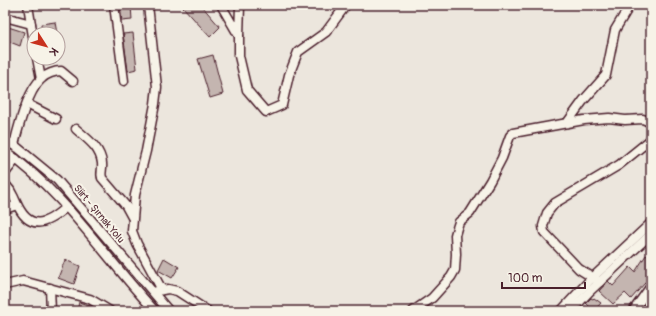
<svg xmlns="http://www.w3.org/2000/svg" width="656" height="316" font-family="Pangolin,sans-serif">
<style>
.building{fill:#c4b5b0;stroke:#4a1f2b}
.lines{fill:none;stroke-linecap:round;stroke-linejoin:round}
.minor-casing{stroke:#4a1f2b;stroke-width:11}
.minor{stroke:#f7f3e8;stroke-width:8}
.labels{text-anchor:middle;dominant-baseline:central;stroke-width:4;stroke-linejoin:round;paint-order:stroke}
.street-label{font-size:10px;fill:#4a1f2b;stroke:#f7f3e8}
</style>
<rect width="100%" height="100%" fill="#ece6dd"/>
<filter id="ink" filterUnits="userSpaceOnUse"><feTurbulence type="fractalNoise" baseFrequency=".025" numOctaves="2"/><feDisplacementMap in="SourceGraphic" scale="8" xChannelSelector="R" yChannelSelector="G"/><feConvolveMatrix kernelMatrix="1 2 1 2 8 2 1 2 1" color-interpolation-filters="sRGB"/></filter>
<g filter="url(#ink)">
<g class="building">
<polygon points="120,5 131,5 132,20 122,21"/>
<polygon points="185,5 201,5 220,27 210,37 183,7"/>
<polygon points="55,22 57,34 42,34 41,24"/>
<polygon points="5,26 24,32 20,46 5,40"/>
<polygon points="133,33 137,69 128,71 123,34"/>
<polygon points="213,55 223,94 210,98 198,59"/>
<polygon points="646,255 651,259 651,276 631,299 625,293 613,304 599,291 608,281 613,286 630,267 635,272"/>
<polygon points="164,258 179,267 172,278 158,270"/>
<polygon points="65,260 80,266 74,284 58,278"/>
<polygon points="591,298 593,299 594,298 601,303 594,311 586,303"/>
<polygon points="79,302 93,307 91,311 77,311"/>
</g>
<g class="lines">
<g class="minor-casing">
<g id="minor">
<polyline points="28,5 34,43"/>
<polyline points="114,5 124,81"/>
<polyline points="148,5 157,87 155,104 146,151 135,195 132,231 137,244 162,290"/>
<polyline points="221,5 239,36 239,56 247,90 266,112 282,105 289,75 298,52 326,32 346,5"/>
<polyline points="5,17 31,24"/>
<polyline points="239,36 240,5"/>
<polyline points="37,58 41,79"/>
<polyline points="27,104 56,119"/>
<polyline points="567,123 583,101 606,75 615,30 630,5"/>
<path d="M76,129C87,139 100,147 102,163C103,169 100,173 102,178L126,206L132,217"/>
<polyline points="5,140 18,148 57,180 169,311"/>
<path d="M14,145C18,128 28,91 41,79C46,74 55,71 61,71L73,81"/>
<path d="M5,151C66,194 105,258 155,311"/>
<polyline points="5,173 16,159"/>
<path d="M5,184C12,191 12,194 16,202C29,232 46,225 66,207"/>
<polyline points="5,209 17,205"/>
<polyline points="600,282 579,269 544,232 543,226 547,213 555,203 619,165 650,140 651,137"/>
<polyline points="5,285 23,281 90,299 110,311"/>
<polyline points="50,288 51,311"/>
<polyline points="157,291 168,289 177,291 208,311"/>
<polyline points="413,311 432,298 451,277 455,270 456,254 455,235 457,228 459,222 470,213 490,181 502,158 510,136 513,133 584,120 609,118 625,120 643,119 651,123"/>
<polyline points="561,311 589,281 651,223"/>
<polyline points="571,311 590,291 651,234"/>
<polyline points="633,311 651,286"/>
</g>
</g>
<use href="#minor" class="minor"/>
</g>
</g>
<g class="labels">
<g class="street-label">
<text transform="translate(99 214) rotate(50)">Siirt - Şırnak Yolu</text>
</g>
</g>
<rect width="656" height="316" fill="none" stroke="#f7f3e8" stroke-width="20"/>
<rect x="10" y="10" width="636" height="296" fill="none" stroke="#4a1f2b" stroke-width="1.5" filter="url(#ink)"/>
<g transform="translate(46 46) rotate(126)"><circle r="19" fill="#f7f3e8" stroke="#b29e9c"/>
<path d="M0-3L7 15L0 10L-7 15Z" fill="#c8321e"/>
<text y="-6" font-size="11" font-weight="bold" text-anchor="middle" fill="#4a1f2b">K</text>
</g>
<path d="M502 282v6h83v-6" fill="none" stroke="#4a1f2b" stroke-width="2"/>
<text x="508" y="282" font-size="12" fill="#4a1f2b" stroke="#f7f3e8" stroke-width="3" paint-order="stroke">100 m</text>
</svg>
